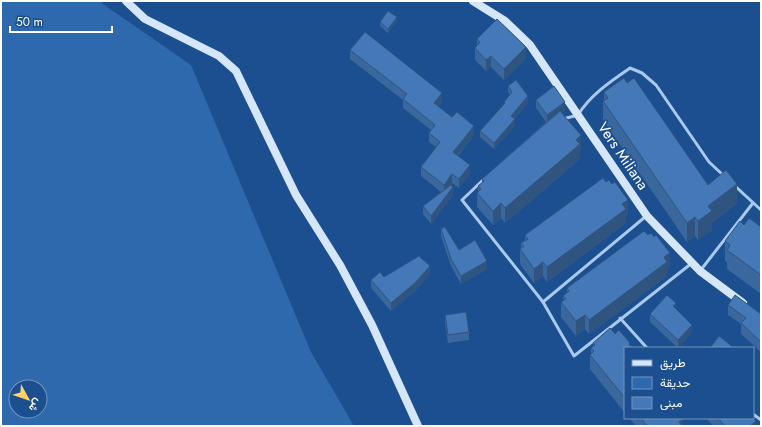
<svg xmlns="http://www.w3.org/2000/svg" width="762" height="427" font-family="Jost,Vazirmatn,sans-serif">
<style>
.green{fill:#2e69ad;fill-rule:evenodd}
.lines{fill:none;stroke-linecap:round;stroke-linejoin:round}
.lane{stroke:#a9c9ee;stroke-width:3}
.secondary{stroke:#d6e6fa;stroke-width:8}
.wall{fill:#3a679d}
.shaded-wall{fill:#305480}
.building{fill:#4478b7;stroke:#305480}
.labels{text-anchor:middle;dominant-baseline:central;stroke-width:3;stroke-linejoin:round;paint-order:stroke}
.street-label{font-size:15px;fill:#fff;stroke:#1b4f8f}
</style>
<rect width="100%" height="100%" fill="#1b4f8f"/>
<path class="green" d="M1,1H101L103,4L191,65L311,352L354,426H1ZM16,387H40V411H16Z"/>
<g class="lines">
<g class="lane">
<path d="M563,119L578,115C590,95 611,81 630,68L642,73L656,85L709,162L723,175"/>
<polyline points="483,180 462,200 543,302 645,217"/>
<polyline points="735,186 761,210"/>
<polyline points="700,271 753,203"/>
<polyline points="543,302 574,356 692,263"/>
<polyline points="620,318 647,348"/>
<polyline points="753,414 761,420"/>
</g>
<g class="secondary">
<polyline points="126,1 145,19 219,56 236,71 296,195 340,265 372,325 418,426"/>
<polyline points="473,1 505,21 530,45 647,216 700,271 743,303"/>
</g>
</g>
<g class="wall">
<polygon points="397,21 388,33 380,26 380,22"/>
<polygon points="477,39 526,58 504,80 491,67 486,71 475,60 475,48 477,46"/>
<polygon points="350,50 442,102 438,106 474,135 458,156 470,174 459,188 452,183 451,185 453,195 431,224 423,214 423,206 441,192 421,176 421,167 436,147 429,142 429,133 431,130 403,108 403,100 350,59"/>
<polygon points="627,83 708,185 737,203 712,223 712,230 698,240 695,236 687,242 603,120 603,101 604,100 604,92"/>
<polygon points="508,86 528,103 514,119 515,126 494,149 480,137 480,131 504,105 504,102 510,95 508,92"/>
<polygon points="536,100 565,110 561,113 581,150 580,151 580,159 505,223 501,218 493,225 477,207 477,193 478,192 478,186 482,184 482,179 546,122 536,108"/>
<polygon points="628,214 626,216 626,223 547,282 543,276 534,283 520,264 520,249 521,248 521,243 525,240 525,235"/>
<polygon points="744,225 761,227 761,294 727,269 727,262 725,261 725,241"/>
<polygon points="441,229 459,250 487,269 461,284 451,266 441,236"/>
<polygon points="670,267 667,269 667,276 589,334 585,329 576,336 561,317 561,302 563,301 563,296 567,293 567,288"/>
<polygon points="430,274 415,291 391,311 371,288 371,280 384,277"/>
<polygon points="728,305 761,314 761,352 741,334 741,324 728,315"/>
<polygon points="676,309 692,332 678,348 650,322 650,314"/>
<polygon points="445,315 469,332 469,340 448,343 445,323"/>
<polygon points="593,343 625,348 625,413 590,369 590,355 591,354 591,348 593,346"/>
<polygon points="629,418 682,418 683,426 636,426"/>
<polygon points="706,418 753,418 756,426 713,426"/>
</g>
<g class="shaded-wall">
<polygon points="397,17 397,21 388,33 388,29"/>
<polygon points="526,47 526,58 504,80 504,69"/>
<polygon points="491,56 491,67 486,71 486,60"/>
<polygon points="442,93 442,102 434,112 434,103"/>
<polygon points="528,96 528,103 511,122 511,116"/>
<polygon points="565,102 565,110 547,123 547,115"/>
<polygon points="515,119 515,126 494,149 494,143"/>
<polygon points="474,126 474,135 453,161 453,152"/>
<polygon points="581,135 581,150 580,151 580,159 505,223 505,208"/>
<polygon points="470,165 470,174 459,188 459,179"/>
<polygon points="452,174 452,183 444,194 444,185"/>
<polygon points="737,184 737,203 712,223 712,230 698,240 698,221 708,206"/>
<polygon points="453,187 453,195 431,224 431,216"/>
<polygon points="628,200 628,214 626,216 626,223 547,282 547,267 622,204"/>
<polygon points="501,203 501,218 493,225 493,211"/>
<polygon points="695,217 695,236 687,242 687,223"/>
<polygon points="670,253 670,267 667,269 667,276 589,334 589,320"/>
<polygon points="487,261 487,269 461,284 461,276"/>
<polygon points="543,262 543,276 534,283 534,269"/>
<polygon points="430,266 430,274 415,291 391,311 391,303"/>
<polygon points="676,303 676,311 673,306"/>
<polygon points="585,315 585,329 576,336 576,321"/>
<polygon points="692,325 692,332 678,348 678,340"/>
<polygon points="683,419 683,426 679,422"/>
<polygon points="756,421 756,426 750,426"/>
</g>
<g class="building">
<polygon points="388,11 397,17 388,29 380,22"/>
<polygon points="497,19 526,47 504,69 491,56 486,60 475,48 480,42 477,39"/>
<polygon points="365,32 442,93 434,103 452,117 457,112 474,126 453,152 470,165 459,179 452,174 444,185 421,167 440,142 429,133 435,125 403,99 407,94 350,50"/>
<polygon points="624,78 627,83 634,78 708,185 726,170 737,184 708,206 712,211 698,221 695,217 687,223 603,101 608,98 604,92"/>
<polygon points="516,80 528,96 511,116 515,119 494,143 480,131 505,103 504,102 512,92 508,86"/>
<polygon points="554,86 565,102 547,115 536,100"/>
<polygon points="560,111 581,135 576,140 580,144 505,208 501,203 493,211 477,193 481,189 478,186 484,181 482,179"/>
<polygon points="603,178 606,182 609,180 612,184 615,182 628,200 622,204 626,209 547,267 543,262 534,269 520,249 524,246 521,243 528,239 525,235"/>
<polygon points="451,185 453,187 431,216 423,206"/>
<polygon points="749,218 761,227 761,275 727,250 730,245 725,241 740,221 744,225"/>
<polygon points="445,227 459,250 475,240 487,261 461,276 451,259 441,229"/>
<polygon points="644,231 648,235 651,233 654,237 656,235 670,253 664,257 667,262 589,320 585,315 576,321 561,302 566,299 563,296 569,291 567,288"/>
<polygon points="419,256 430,266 415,283 391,303 371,280 380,272 384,277"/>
<polygon points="667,295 676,303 673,306 692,325 678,340 650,314"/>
<polygon points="735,295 761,314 761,342 741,323 746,318 728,305"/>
<polygon points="466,312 469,332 448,335 445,315"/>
<polygon points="610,328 615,334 619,330 630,343 629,344 632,348 625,348 625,398 590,355 594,351 591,348 595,345 593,343"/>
<polygon points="719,336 734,348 710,348"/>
<polygon points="641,418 682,418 683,419 679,422 682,426 647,426"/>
<polygon points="718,418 753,418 756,421 750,426 723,426 724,425"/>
</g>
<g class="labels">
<g class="street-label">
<text transform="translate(623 156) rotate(56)">Vers Miliana</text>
</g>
</g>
<rect width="762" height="427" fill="none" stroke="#ffffff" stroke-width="4"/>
<rect x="624" y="347" width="130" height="72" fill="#1b4f8f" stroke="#7695bc"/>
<rect x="632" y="360" width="20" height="6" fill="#d6e6fa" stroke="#7695bc"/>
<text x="660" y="367" font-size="12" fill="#ffffff">طريق</text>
<rect x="632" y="377" width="20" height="12" fill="#2e69ad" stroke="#7695bc"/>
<text x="660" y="387" font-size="12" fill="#ffffff">حديقة</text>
<rect x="632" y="397" width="20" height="12" fill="#4478b7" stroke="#7695bc"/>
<text x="660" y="407" font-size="12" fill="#ffffff">مبنى</text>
<g transform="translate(28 399) rotate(130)"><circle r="19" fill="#1b4f8f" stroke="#7695bc"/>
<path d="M0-3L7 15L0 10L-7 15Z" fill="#ffd166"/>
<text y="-6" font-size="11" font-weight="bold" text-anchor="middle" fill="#ffffff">ش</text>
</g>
<path d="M10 26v6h102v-6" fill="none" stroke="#ffffff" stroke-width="2"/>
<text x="16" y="26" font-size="12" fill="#ffffff" stroke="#1b4f8f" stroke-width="3" paint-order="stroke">50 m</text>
</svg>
